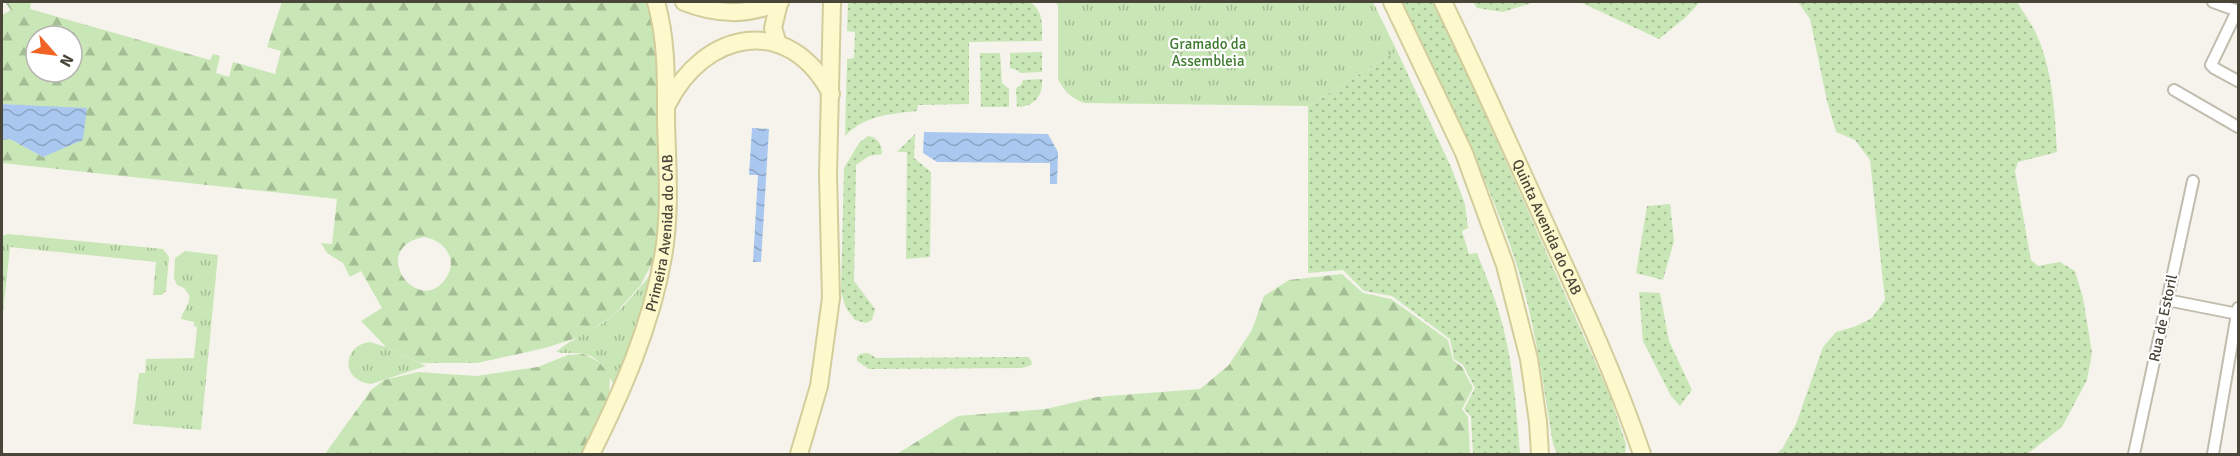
<svg xmlns="http://www.w3.org/2000/svg" width="2240" height="456" font-family="Signika,sans-serif">
<style>
.grass{fill:url(#grass-dots)}
.forest{fill:url(#forest-firs);fill-rule:evenodd}
.park{fill:url(#park-tufts)}
.water{fill:url(#water-waves)}
.lines{fill:none;stroke-linecap:round;stroke-linejoin:round}
.minor-casing{stroke:#c0bdae;stroke-width:14}
.secondary-casing{stroke:#d3cd9c;stroke-width:20}
.minor{stroke:#fff;stroke-width:10}
.secondary{stroke:#fdf9cd;stroke-width:16}
.labels{text-anchor:middle;dominant-baseline:central;stroke-width:4.5;stroke-linejoin:round;paint-order:stroke}
.park-label{font-size:15px;fill:#3e7a2d;stroke:#fff}
.street-label{font-size:15px;fill:#494539;stroke:#fff}
</style>
<defs>
<pattern id="grass-dots" width="8" height="8" patternUnits="userSpaceOnUse" patternTransform="scale(1.5)"><rect width="8" height="8" fill="#c9e7b6"/><path d="M2 2h.1M6 6h.1" fill="none" stroke="#a5bd95" stroke-width="1.8" stroke-linecap="round"/></pattern>
<pattern id="forest-firs" width="22" height="20" patternUnits="userSpaceOnUse" patternTransform="scale(1.5)"><rect width="22" height="20" fill="#c9e7b6"/><path d="M5 1l3.5 6h-7zM16 11l3.5 6h-7z" fill="#a5bd95"/></pattern>
<pattern id="park-tufts" width="24" height="20" patternUnits="userSpaceOnUse" patternTransform="scale(1.5)"><rect width="24" height="20" fill="#c9e7b6"/><path d="M3 7l-1-3M5 7V3M7 7l1-3M15 17l-1-3M17 17v-4M19 17l1-3" fill="none" stroke="#a5bd95"/></pattern>
<pattern id="water-waves" width="16" height="10" patternUnits="userSpaceOnUse" patternTransform="scale(1.5)"><rect width="16" height="10" fill="#aac8ef"/><path d="M0 5q4-4 8 0t8 0" fill="none" stroke="#8ca4c3"/></pattern>
</defs>
<rect width="100%" height="100%" fill="#f5f3eb"/>
<g class="grass">
<path d="M848,2H1030C1044,11 1042,26 1042,41L969,42V104L918,105L917,111C890,114 865,115 845,136L847,59L854,58L855,32L847,31Z"/>
<path d="M1399,2H1431L1436,5L1609,393L1626,444L1625,454H1557L1553,444C1543,385 1536,327 1518,269C1489,176 1441,89 1399,2Z"/>
<polygon points="1473,2 1535,2 1503,12 1477,8"/>
<polygon points="1580,2 1700,2 1686,17 1659,39"/>
<path d="M1798,2H2017C2024,14 2033,25 2038,38C2053,73 2055,115 2057,152L2018,162L2015,171L2031,260L2038,266L2060,262L2075,271L2083,298L2092,353L2087,380L2062,427L2027,454H1776L1782,449L1796,424L1823,347L1836,332L1854,327L1872,318L1885,300L1870,160L1855,140L1836,132L1827,101L1810,19Z"/>
<path d="M1397,51L1451,167L1465,204L1468,228L1462,231L1469,254L1477,253C1484,271 1492,290 1498,309C1513,356 1516,406 1520,454H1473L1471,417L1464,409L1475,388L1463,365L1454,359L1450,339L1392,296L1364,291L1343,270L1308,273V106Z"/>
<polygon points="1042,52 1042,72 1020,73 1017,70 1010,68 1010,53"/>
<polygon points="980,53 1000,53 1002,83 1009,89 1009,107 981,107"/>
<path d="M1042,79C1043,96 1034,107 1017,107L1016,88L1021,85L1023,80Z"/>
<polygon points="915,134 914,158 931,172 930,257 906,259 907,152 897,152"/>
<path d="M868,136C878,137 882,145 882,154L869,156L856,165L854,281L875,309L872,320L866,323L855,320L846,308L841,292L844,168L859,143Z"/>
<polygon points="1670,204 1674,241 1663,280 1636,273 1647,206"/>
<polygon points="1639,292 1660,293 1669,341 1692,390 1680,406 1671,396 1643,341"/>
<polygon points="868,353 876,358 1028,357 1032,362 1031,365 1022,368 869,369 857,361 857,357 860,354"/>
</g>
<g class="forest">
<path d="M5,2H31L30,9L210,60L213,54L220,56L216,73L229,77L233,62L275,74L281,51L267,47L282,2H656L665,59L658,252L640,286L614,315L582,336L545,348L477,363H420L386,347L361,321L382,308L361,271L350,277L343,263L327,253L321,243L332,244L337,199L2,163V140L10,139L43,157L87,109L2,104V15L11,10ZM36,36H72V72H36ZM424,237C444,240 459,259 446,278C419,319 366,248 424,237Z"/>
<polygon points="1342,274 1363,293 1391,299 1448,340 1453,360 1462,367 1473,388 1462,409 1468,417 1470,454 897,454 958,416 1046,409 1097,397 1200,389 1228,366 1252,330 1264,296 1289,280"/>
<polygon points="584,354 599,362 610,375 608,419 591,454 325,454 371,390 384,380 418,372 476,376 538,367 568,355"/>
</g>
<g class="park">
<path d="M1056,2H1373L1397,51L1308,106L1084,103C1071,98 1064,91 1058,79V6Z"/>
<polygon points="8,234 163,249 169,257 166,291 162,295 153,295 156,262 10,247 2,322 2,236"/>
<path d="M185,251L218,255L201,430L133,424L139,373H145L146,359L194,358L197,327L194,326V322L181,319C183,310 191,305 189,295L184,288L177,285L174,278L175,258Z"/>
<path d="M663,258L618,397C612,380 604,358 584,354C575,352 566,354 556,352C573,337 596,330 614,315C633,298 648,277 663,258Z"/>
<path d="M370,342L386,347L426,366L371,384C341,381 341,346 370,342Z"/>
</g>
<g class="water">
<polygon points="2,104 87,108 83,140 43,157 10,139 2,140"/>
<polygon points="752,128 769,129 761,262 753,262 758,175 749,175"/>
<polygon points="924,132 1048,134 1058,152 1057,184 1050,184 1050,163 937,162 923,153"/>
</g>
<g class="lines">
<g class="minor-casing">
<g id="minor">
<polyline points="2213,2 2238,11"/>
<polyline points="2237,11 2211,65 2214,68 2238,81"/>
<polyline points="2174,90 2238,127"/>
<polyline points="2167,300 2238,314"/>
<polyline points="2134,454 2193,181"/>
<polyline points="2213,454 2238,308"/>
</g>
</g>
<g class="secondary-casing">
<g id="secondary">
<path d="M684,2C718,15 746,16 780,2"/>
<polyline points="1392,2 1464,153 1505,265 1529,359 1538,422 1540,454"/>
<path id="s1" d="M1443,2C1480,78 1514,155 1549,232C1583,306 1616,378 1642,454"/>
<polyline points="778,44 773,28 779,3"/>
<path d="M667,105C704,30 789,13 831,94"/>
<path id="s2" d="M591,454C622,392 651,326 663,257C671,212 667,165 666,120C666,80 667,40 656,2"/>
<polyline points="799,454 819,386 831,298 828,175 832,2"/>
</g>
</g>
<use href="#minor" class="minor"/>
<use href="#secondary" class="secondary"/>
</g>
<g class="labels">
<g class="park-label">
<text x="1208" y="44">Gramado da<tspan x="1208" dy="17">Assembleia</tspan></text>
</g>
<g class="street-label">
<text stroke="none"><textPath href="#s1" startOffset="248">Quinta Avenida do CAB</textPath></text>
<text stroke="none"><textPath href="#s2" startOffset="234">Primeira Avenida do CAB</textPath></text>
<text transform="translate(2163 318) rotate(-78)">Rua de Estoril</text>
</g>
</g>
<rect width="2240" height="456" fill="none" stroke="#494539" stroke-width="6"/>
<g transform="translate(54 54) rotate(118)"><circle r="28" fill="#ffffff" stroke="#b6b5b0" stroke-width="1.5"/>
<path d="M0-4.5L10 22L0 15L-10 22Z" fill="#f26425"/>
<text y="-9" font-size="16" font-weight="bold" text-anchor="middle" fill="#494539">N</text>
</g>
</svg>
